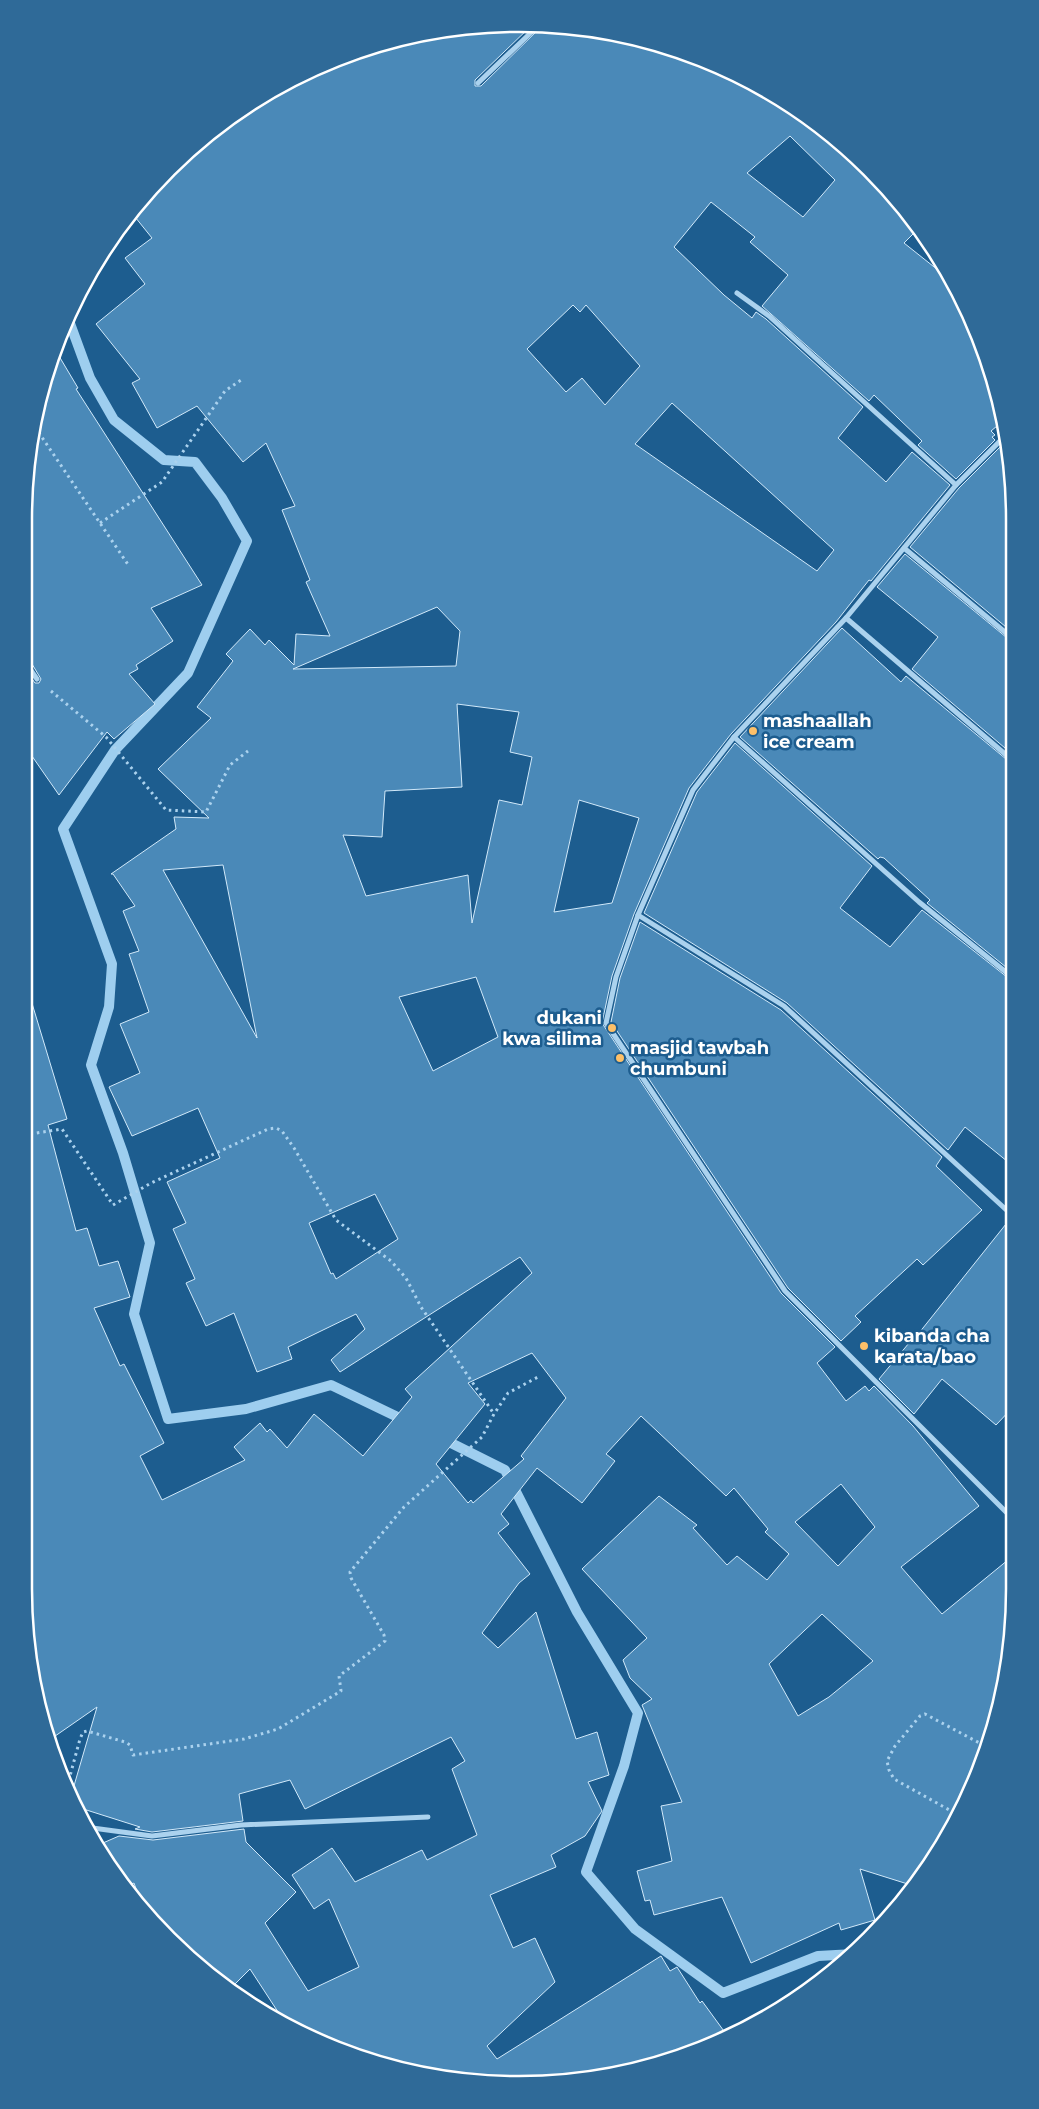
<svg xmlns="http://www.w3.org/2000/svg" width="1039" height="2109" font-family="Montserrat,sans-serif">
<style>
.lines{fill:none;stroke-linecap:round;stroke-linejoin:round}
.stream{stroke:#9eceef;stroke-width:10}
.building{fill:#4a89b8;stroke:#d1e9fa;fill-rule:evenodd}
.path{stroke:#abd2ee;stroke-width:3;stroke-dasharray:2.5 4;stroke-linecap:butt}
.minor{stroke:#abd2ee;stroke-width:5}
.poi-dot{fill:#fdc069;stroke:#1d5d8f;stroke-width:2}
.labels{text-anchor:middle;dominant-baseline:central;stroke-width:5;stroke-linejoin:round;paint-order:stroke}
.poi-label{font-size:18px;font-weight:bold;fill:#fff;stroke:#1d5d8f;text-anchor:start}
.rim{fill:none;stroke:#fff;stroke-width:2.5}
</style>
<rect width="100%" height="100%" fill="#1d5d8f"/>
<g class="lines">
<g class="stream">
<polyline points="68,318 90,378 114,420 164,460 195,462 222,498 247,541 188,673 115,750 63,829 112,964 109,1007 91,1065 123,1153 150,1243 134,1314 168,1419 246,1409 331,1385 408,1422"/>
<polyline points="441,1438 505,1470 577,1612 638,1713 624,1766 586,1872 635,1929 723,1993 818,1956 854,1954"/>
</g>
</g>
<g class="building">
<path d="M532,25L475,80V86H481L543,25H552L648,41L738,75L846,147L918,229L904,243L948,278L989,360L1003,421L991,431L995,435L992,437L995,440L956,479L918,445L922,441L874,395L869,401L762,306L788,275L750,242L755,237L711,202L674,247L724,295L752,318L756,312L766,319L863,407L838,438L886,482L912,452L950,485L871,581L869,580L836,622L731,734L689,788L634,914L612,976L602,1023L781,1293L835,1347L817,1363L846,1401L865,1386L869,1391L874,1386L913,1426L979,1506L901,1567L942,1614L1014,1555V1622L998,1718L964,1808L932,1865L914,1886L860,1869L875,1920L841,1930L839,1923L751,1963L722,1897L654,1915L650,1900L645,1901L637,1871L672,1861L661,1806L682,1802L642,1705L652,1699L630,1678L623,1660L647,1638L582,1569L659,1496L697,1525L693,1528L727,1565L737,1556L767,1580L789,1554L765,1532L768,1529L734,1488L726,1496L641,1416L606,1454L615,1461L582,1503L537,1468L501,1514L509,1524L498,1533L530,1574L519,1583L482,1633L498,1648L536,1612L576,1739L597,1732L609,1775L588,1782L602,1811L585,1836L551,1855L556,1867L490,1895L513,1948L535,1938L555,1982L487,2046L497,2059L661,1956L670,1971L677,1967L700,2003L702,2001L729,2038L648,2068L584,2081L487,2084L422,2076L330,2048L275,2021L280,2015L250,1969L231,1988L223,1980L221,1982L167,1929L163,1931L144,1911L134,1883L124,1888L96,1846L119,1836L153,1840L244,1829L246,1842L296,1892L265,1923L308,1991L359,1967L329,1899L314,1909L292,1875L332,1848L355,1882L422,1850L427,1860L477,1835L452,1769L465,1761L451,1737L305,1809L290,1780L239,1794L243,1821L152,1832L135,1829L140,1827L77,1807L71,1796L97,1707L48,1741L33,1686L24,1590V1217L32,1216L24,1187V1000H31L67,1119L48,1125L76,1231L87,1228L99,1266L118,1261L130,1297L94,1308L120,1366L124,1364L164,1443L140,1456L162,1500L245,1460L234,1447L260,1423L267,1432L270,1429L287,1448L314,1414L363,1456L412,1397L405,1389L532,1273L520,1257L340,1372L331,1360L365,1329L356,1314L288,1347L292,1359L257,1372L234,1313L206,1326L186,1283L195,1279L173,1229L186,1223L167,1182L220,1158L198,1108L132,1136L109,1087L140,1073L120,1024L149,1012L129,954L139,951L123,911L135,906L113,874H111L176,829L174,817L209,818L158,769L211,718L197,707L233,661L226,654L250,629L265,645L269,640L294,665L296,634L330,636L306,582L310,580L282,510L295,506L266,443L243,462L197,406L157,428L132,383L140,379L96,324L145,284L125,258L152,238L131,212L192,147L271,90L360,50L455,28ZM790,136L835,180L803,217L747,173ZM573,305L580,312L586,305L640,366L605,405L582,378L566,392L527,349ZM672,403L834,550L817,571L635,444ZM437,607L460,631L456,666L293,669ZM457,704L519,712L510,752L532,757L522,805L499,800L472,923L468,875L366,896L343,835L382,837L385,791L462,787ZM579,800L639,818L612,903L554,912ZM223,865L257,1038L163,870ZM476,977L498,1037L433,1071L399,997ZM375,1194L398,1239L336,1279L333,1273L331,1274L309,1223ZM532,1353L566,1398L521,1456L524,1459L473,1503L471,1500L468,1503L436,1464L485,1404L468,1383ZM841,1484L875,1527L838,1566L795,1522ZM822,1614L873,1661L829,1697L798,1716L769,1664Z"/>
<polygon points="56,351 78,388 76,389 202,585 151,608 173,641 136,665 138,669 129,674 155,704 114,739 107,732 59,795 25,746 25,669 35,683 39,683 41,679 29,659 25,658 25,487 41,391"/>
<polygon points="1001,446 1011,455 1012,632 910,547 959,488"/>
<polygon points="905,554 1012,642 1012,754 912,669 938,637 877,587"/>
<polygon points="842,628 901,682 906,676 1012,764 1012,972 927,903 930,900 884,858 880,857 878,859 740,737"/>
<polygon points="735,743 872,866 840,908 890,947 922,910 1012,981 1013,1166 965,1127 948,1150 787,1003 644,913 697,792"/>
<polygon points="640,922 781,1010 942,1157 936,1166 982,1210 923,1265 917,1259 855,1316 861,1322 841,1341 788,1288 611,1022 620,978"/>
<polygon points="1010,1219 1013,1220 1014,1406 996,1425 942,1379 914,1414 879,1379 914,1337 915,1338"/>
</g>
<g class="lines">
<g class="path">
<polyline points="35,427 129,566"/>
<polyline points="100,523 162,482 225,391 241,380"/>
<polyline points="51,691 106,737 166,810 206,812 230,765 248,751"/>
<polyline points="24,1135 62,1129 113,1205 151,1183 268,1129 276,1128 282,1131 294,1148 336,1220 391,1261 406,1278 421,1307 494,1414"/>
<polyline points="67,1787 80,1739 83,1732 87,1731 125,1742 130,1745 133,1755 244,1739 278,1729 341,1691 339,1676 385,1641 384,1635 351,1578 350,1572 404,1507 482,1437 494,1414 508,1393 538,1377"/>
<polyline points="960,1816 894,1779 889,1770 887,1761 895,1746 920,1716 925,1714 987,1747"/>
</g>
<g class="minor">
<polyline points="478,83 539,25"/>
<polyline points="737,293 769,316 956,485"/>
<polyline points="1006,435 956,485 846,618 734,737 693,790 638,915 616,977 606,1023 785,1291 1014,1520"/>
<polyline points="904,548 1012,638"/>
<polyline points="846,618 1012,760"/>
<polyline points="25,662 37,679"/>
<polyline points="734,737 919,902 1012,977"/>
<polyline points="638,915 784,1006 1013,1216"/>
<polyline points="85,1827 152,1836 241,1825 428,1817"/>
</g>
</g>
<g class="poi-dot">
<circle cx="753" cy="731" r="5"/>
<circle cx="612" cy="1028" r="5"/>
<circle cx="620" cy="1058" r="5"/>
<circle cx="864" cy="1346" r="5"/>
</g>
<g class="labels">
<g class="poi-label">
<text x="763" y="721">mashaallah<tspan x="763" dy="21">ice cream</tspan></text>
<text x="602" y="1018" text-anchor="end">dukani<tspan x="602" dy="21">kwa silima</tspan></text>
<text x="630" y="1048">masjid tawbah<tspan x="630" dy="21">chumbuni</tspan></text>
<text x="874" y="1336">kibanda cha<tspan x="874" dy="21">karata/bao</tspan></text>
</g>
</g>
<path d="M0 0H1039V2109H0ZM519 32H519A487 487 0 0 1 1006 519V1589A487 487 0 0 1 519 2076H519A487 487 0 0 1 32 1589V519A487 487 0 0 1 519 32Z" fill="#2f6a98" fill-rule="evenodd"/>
<path class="rim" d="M519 32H519A487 487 0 0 1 1006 519V1589A487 487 0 0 1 519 2076H519A487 487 0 0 1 32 1589V519A487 487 0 0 1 519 32Z"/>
</svg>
